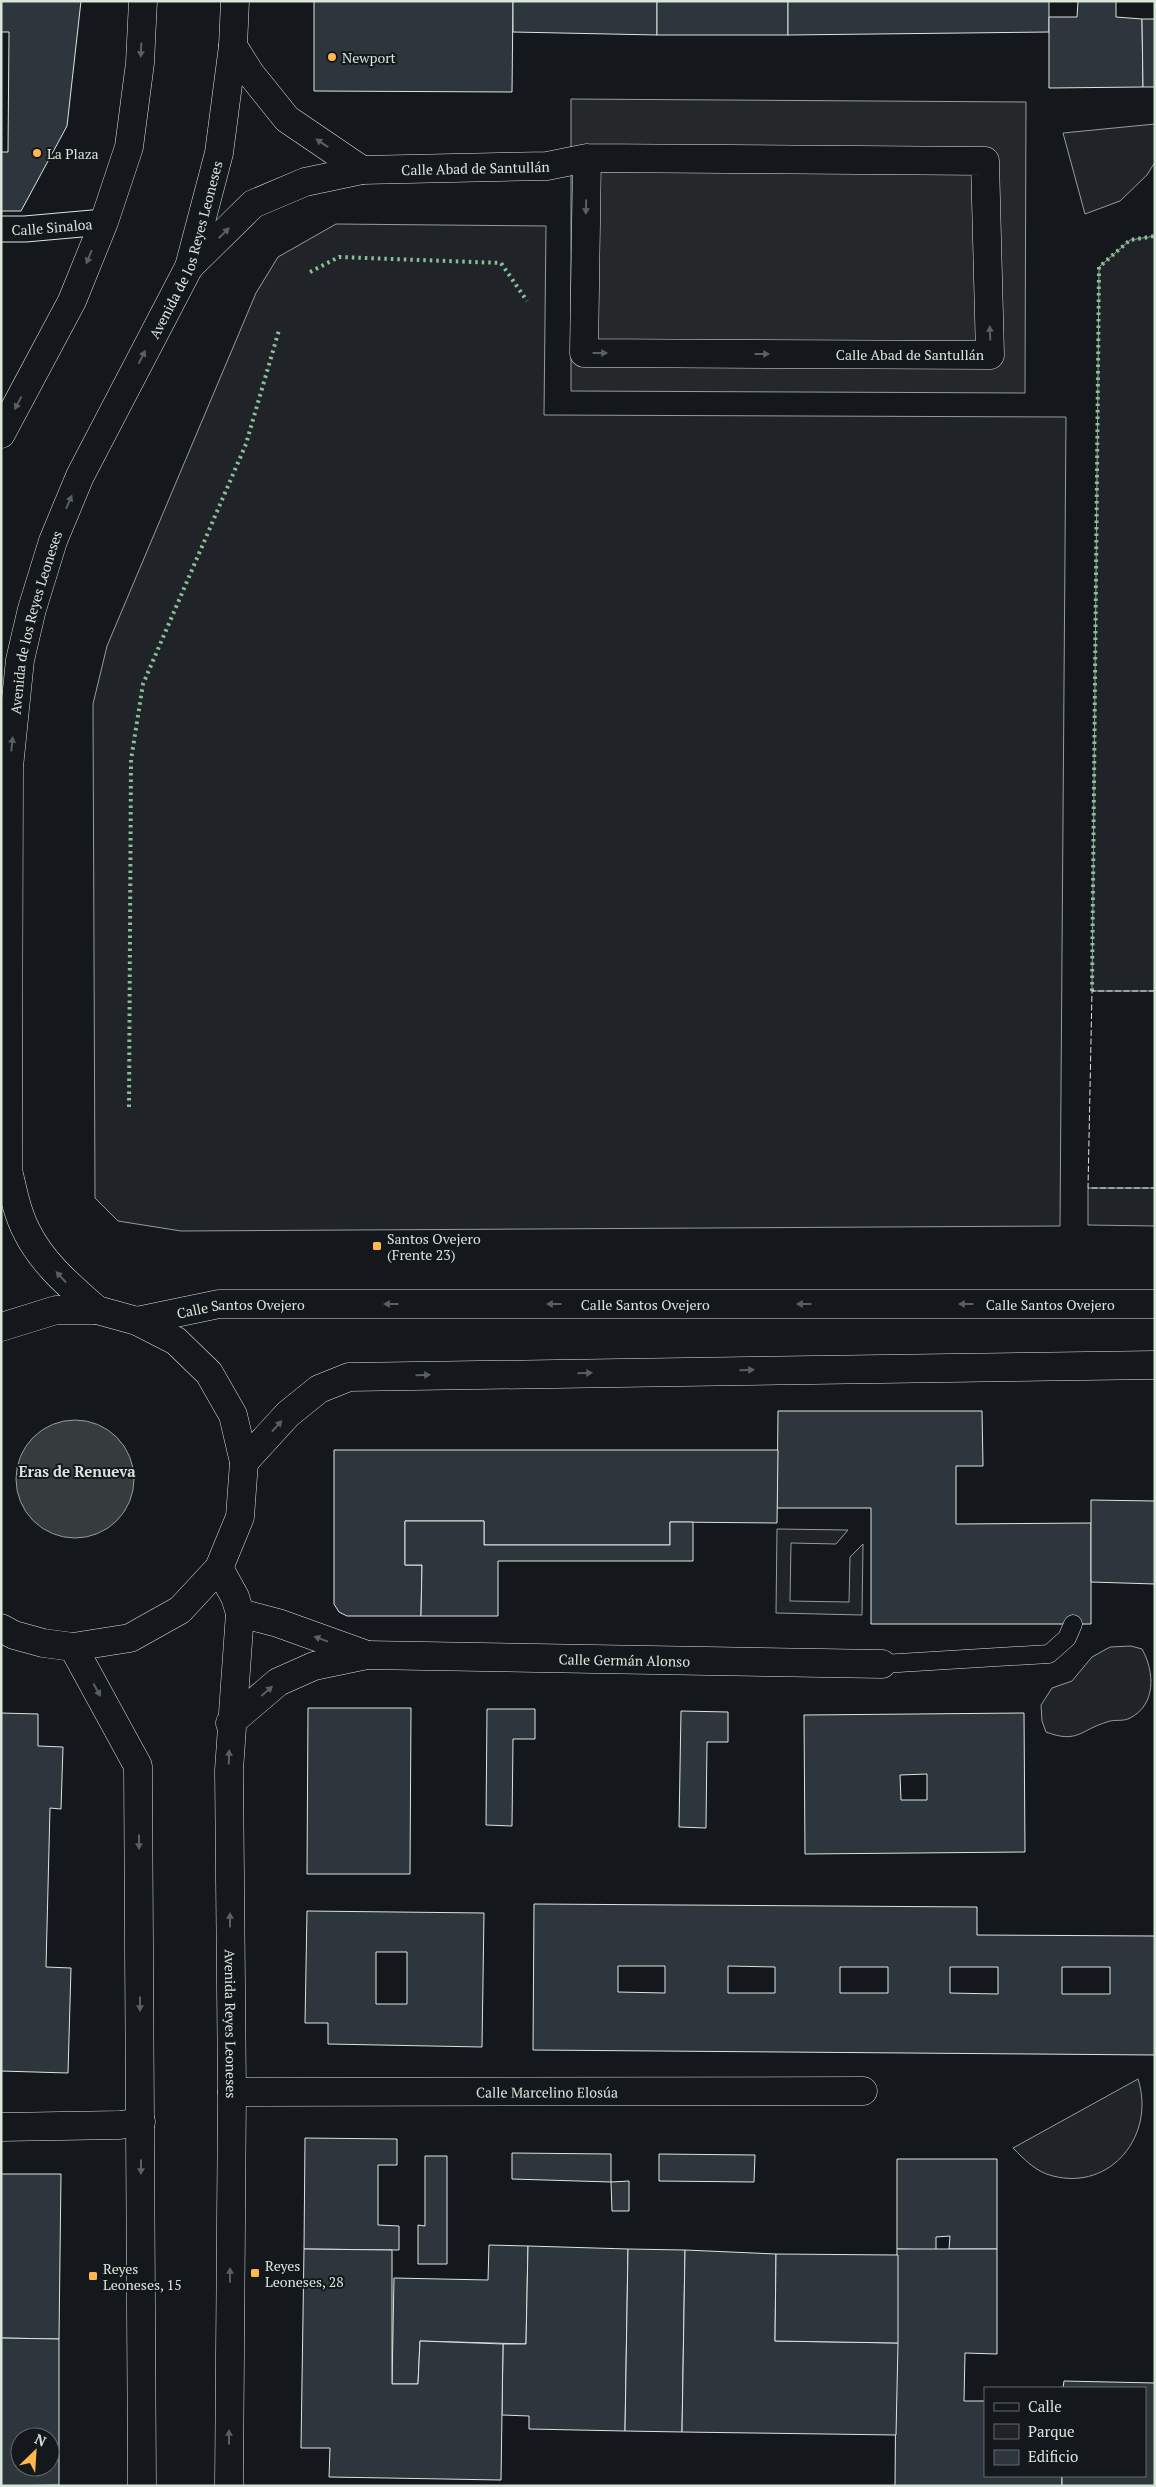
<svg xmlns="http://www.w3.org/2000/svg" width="1156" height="2487" font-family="'PT Serif',serif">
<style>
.green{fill:#202428;stroke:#939e99}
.parking{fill:#24282b;stroke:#939e99}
.water{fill:#363b3e;stroke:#939e99}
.building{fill:#2c363c;stroke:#d8e6dc;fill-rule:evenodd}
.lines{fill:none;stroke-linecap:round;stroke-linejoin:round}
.service-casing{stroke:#d8e6dc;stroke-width:19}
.pedestrian-casing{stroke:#d8e6dc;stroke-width:27}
.minor-casing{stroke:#d8e6dc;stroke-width:29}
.primary-casing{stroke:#d8e6dc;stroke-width:29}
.service{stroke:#14181c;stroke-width:18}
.pedestrian{stroke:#14181c;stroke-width:25}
.minor{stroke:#14181c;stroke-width:28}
.primary{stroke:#14181c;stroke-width:28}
.hedge{stroke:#8ac095;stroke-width:4;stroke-dasharray:2.5 4;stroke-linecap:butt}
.fence{stroke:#d8e6dc;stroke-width:1;stroke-dasharray:6 2.5;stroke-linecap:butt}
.oneway{fill:#59605f}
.poi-dot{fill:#ffb74d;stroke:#14181c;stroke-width:2}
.labels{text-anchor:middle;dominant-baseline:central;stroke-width:4;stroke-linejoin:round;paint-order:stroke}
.poi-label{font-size:14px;fill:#d8e6dc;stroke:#14181c;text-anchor:start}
.street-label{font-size:14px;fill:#d8e6dc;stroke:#14181c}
.neighbourhood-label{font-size:15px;font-weight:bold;fill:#d8e6dc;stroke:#14181c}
</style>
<rect width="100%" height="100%" fill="#14181c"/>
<g class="green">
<polygon points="1155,124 1155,162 1147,175 1120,201 1085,214 1063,133"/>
<polygon points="336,224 546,226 544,415 1066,417 1060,1226 181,1231 118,1221 95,1198 93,704 107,646 256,293 278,257"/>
<polygon points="1155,236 1155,991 1092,991 1099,267 1130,240"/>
<polygon points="1088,1188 1155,1188 1155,1226 1088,1225"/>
<polygon points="777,1529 848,1530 836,1544 791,1543 790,1601 849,1602 850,1557 863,1544 862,1615 776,1613"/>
<path d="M1131,1646L1142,1649C1155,1672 1156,1705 1130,1718C1123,1722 1114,1719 1107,1722C1080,1730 1078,1744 1046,1732L1042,1721L1041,1705L1052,1688L1072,1681L1092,1657L1110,1647Z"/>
<path d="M1138,2079C1156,2135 1111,2191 1053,2176C1036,2172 1025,2160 1013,2148Z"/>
</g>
<polygon class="parking" points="571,99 1026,102 1025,393 571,391"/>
<circle class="water" cx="75" cy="1479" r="59"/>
<g class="building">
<polygon points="1,1 81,1 67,126 21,211 1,211 1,152 8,152 9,32 1,32"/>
<polygon points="314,1 513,1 512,92 314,91"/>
<polygon points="513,1 657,1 657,35 513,32"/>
<rect x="657" y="1" width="131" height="34"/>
<polygon points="788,1 1049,1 1049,32 788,35"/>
<polygon points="1078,1 1116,1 1116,17 1142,19 1143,87 1049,88 1049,17 1077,17"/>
<polygon points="1142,19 1155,19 1155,87 1143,87"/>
<polygon points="778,1411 982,1411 983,1466 956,1466 956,1524 1091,1523 1091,1624 871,1624 871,1508 777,1508"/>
<polygon points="334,1450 778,1450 777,1523 670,1522 670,1545 484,1545 484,1521 405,1521 405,1565 422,1565 421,1616 347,1616 339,1612 334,1604"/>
<polygon points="1091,1500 1155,1501 1155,1584 1091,1582"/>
<polygon points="405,1521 484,1521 484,1545 670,1545 670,1522 693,1522 693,1561 498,1561 498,1616 421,1616 422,1565 405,1565"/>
<polygon points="308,1708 411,1708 410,1874 307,1874"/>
<polygon points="487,1709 535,1709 535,1739 513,1739 512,1826 486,1825"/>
<polygon points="681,1711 728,1712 728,1742 707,1742 706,1828 679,1827"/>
<polygon points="1,1713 38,1714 38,1746 63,1747 61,1809 50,1808 46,1967 71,1968 68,2073 1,2071"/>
<path d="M1024,1713L1025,1852L805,1854L804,1715ZM927,1774V1800H901L900,1775Z"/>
<path d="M534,1904L977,1907V1935L1155,1936V2055L533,2050ZM618,1966H665V1993L618,1992ZM728,1966L775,1967V1993H728ZM840,1967H888V1993H840ZM950,1967H998V1994L950,1993ZM1062,1967H1110V1994H1062Z"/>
<path d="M307,1911L484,1913L482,2047L328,2044V2023H305ZM376,1952H407V2004H376Z"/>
<polygon points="305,2138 397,2139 397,2165 378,2165 378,2225 399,2226 399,2250 304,2249"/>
<polygon points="512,2153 611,2154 611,2182 512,2179"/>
<polygon points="659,2154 755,2155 754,2182 659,2181"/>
<polygon points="425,2156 447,2156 447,2264 418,2264 418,2225 425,2226"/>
<polygon points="897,2159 997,2159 997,2249 949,2249 950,2236 936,2237 936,2250 897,2249"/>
<polygon points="1,2174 61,2174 59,2339 1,2338"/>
<polygon points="629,2181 629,2211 612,2211 611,2182"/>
<polygon points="489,2245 528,2246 526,2344 420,2341 418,2384 392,2384 394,2278 488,2280"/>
<polygon points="528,2246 628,2249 625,2431 529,2429 529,2416 502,2415 503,2344 526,2344"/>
<polygon points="304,2249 392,2250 392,2384 418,2384 420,2341 503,2344 501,2480 329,2477 330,2448 301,2448"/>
<polygon points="628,2249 685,2250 682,2432 625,2431"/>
<polygon points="897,2249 997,2249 997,2354 965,2353 964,2401 985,2401 985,2476 1062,2476 1062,2486 895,2486"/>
<polygon points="685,2250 776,2254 775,2341 898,2343 896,2435 682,2432"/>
<polygon points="776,2254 898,2255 898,2343 775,2341"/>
<path d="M1,2338L59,2339V2485L1,2486ZM20,2437H50V2467H20Z"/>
<polygon points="1064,2381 1155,2383 1155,2486 1062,2486 1062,2476 1145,2476 1145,2388 1063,2388"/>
</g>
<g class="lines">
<g class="service-casing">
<polyline id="service" points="882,1664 1049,1654 1067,1638 1073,1624"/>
</g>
<g class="pedestrian-casing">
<g id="pedestrian">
<path id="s1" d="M1,229H25L104,222"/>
</g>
</g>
<g class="minor-casing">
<g id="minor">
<polyline points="233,46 250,73 287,119 362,170"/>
<path id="s2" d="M189,267L253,204L305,182L362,170L547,166L587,158L985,161L990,355L584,353L587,158"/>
<path id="s3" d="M137,1321L219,1304H1155"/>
<polyline points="244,1462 288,1414 319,1389 349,1377 1155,1365"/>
<polyline points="240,1613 278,1623 367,1655"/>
<path id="s4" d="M230,1723L278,1682L314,1666L367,1655L882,1664"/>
<path id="s5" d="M232,2092L863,2091"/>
<polyline points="1,2127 120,2125 141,2122"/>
</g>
</g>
<g class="primary-casing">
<g id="primary">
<polyline points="1,434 72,301 104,222 129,147 140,63 143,1"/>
<path id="s6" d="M97,1310C71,1287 43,1264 27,1232C17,1213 13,1191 8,1170L9,767L20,660L32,609L53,541L80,476L189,267L219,153L233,46L235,1"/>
<polyline points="1,1327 56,1310 97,1310 137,1321 176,1341 209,1373 233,1415 244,1462 240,1517 219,1568 180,1610 130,1638 73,1647 43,1643 14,1635 1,1628"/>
<path id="s7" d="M219,1568L235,1597L240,1613L229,1770L232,2092L229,2486"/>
<polyline points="73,1647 138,1766 142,2486"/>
</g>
</g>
<use href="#service" class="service"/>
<use href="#pedestrian" class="pedestrian"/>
<use href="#minor" class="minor"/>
<use href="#primary" class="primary"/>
<g class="hedge">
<polyline points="310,272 339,257 501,263 527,301"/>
<polyline points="1092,991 1099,267 1130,240 1155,236"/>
<polyline points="129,1107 131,760 143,684 246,444 279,330"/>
</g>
<polyline class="fence" points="1155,991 1092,991 1088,1188 1155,1188"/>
</g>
<defs><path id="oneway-solid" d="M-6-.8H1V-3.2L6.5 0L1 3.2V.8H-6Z" transform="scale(1.25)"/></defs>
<g class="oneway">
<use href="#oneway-solid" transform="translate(141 50) rotate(93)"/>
<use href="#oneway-solid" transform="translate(322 143) rotate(-146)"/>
<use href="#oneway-solid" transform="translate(586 207) rotate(91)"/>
<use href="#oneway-solid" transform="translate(224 233) rotate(-44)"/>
<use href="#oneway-solid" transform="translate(89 257) rotate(112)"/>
<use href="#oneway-solid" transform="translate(990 333) rotate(-92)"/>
<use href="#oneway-solid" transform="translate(600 353)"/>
<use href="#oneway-solid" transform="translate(762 354)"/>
<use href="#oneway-solid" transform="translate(142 357) rotate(-63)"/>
<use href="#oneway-solid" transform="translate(18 403) rotate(118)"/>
<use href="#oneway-solid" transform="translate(69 502) rotate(-67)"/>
<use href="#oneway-solid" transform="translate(12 744) rotate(-84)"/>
<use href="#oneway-solid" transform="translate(61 1277) rotate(-133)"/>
<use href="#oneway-solid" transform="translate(391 1304) rotate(180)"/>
<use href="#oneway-solid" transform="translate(554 1304) rotate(180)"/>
<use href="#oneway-solid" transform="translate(804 1304) rotate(180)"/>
<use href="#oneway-solid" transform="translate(966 1304) rotate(180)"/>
<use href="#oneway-solid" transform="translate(747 1370) rotate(-1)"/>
<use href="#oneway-solid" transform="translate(585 1373) rotate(-1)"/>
<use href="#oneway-solid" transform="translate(423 1375) rotate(-1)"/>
<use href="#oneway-solid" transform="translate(277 1426) rotate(-48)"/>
<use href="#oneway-solid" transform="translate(321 1639) rotate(-160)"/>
<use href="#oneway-solid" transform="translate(97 1690) rotate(61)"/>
<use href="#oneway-solid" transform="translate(267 1691) rotate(-41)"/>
<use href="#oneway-solid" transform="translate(229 1757) rotate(-88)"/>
<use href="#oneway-solid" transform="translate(139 1842) rotate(90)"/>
<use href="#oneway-solid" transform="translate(230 1920) rotate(-90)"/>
<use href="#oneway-solid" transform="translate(140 2004) rotate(90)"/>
<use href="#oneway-solid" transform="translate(141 2167) rotate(90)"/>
<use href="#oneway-solid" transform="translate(230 2275) rotate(-90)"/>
<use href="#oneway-solid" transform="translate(229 2437) rotate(-90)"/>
</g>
<g class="poi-dot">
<circle cx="332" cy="57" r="5"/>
<circle cx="37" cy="153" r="5"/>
<rect x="372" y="1241" width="10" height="10" rx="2.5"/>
<rect x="250" y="2268" width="10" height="10" rx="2.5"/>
<rect x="88" y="2271" width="10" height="10" rx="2.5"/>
</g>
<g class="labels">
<g class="poi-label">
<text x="342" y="57">Newport</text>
<text x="47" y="153">La Plaza</text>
<text x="387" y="1238">Santos Ovejero<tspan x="387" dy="16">(Frente 23)</tspan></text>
<text x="265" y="2265">Reyes<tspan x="265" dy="16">Leoneses, 28</tspan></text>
<text x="103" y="2268">Reyes<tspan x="103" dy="16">Leoneses, 15</tspan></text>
</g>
<g class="street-label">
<text stroke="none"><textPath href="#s2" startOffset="318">Calle Abad de Santullán</textPath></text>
<text stroke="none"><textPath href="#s1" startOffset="51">Calle Sinaloa</textPath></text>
<text stroke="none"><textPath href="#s6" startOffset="1126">Avenida de los Reyes Leoneses</textPath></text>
<text x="910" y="354">Calle Abad de Santullán</text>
<text stroke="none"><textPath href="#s6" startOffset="721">Avenida de los Reyes Leoneses</textPath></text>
<text stroke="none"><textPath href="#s3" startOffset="510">Calle Santos Ovejero</textPath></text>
<text stroke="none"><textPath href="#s3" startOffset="915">Calle Santos Ovejero</textPath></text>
<text stroke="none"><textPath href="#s3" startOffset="105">Calle Santos Ovejero</textPath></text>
<text stroke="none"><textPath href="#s4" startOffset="414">Calle Germán Alonso</textPath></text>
<text stroke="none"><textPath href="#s7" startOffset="461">Avenida Reyes Leoneses</textPath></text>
<text stroke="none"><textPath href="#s5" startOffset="315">Calle Marcelino Elosúa</textPath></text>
</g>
<g class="neighbourhood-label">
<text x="77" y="1471">Eras de Renueva</text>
</g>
</g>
<rect width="1156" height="2487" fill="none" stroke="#d8e6dc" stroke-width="5"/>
<rect x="984" y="2387" width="162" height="90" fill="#14181c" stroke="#626a69"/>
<rect x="994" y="2403" width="25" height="8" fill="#14181c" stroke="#626a69"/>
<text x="1028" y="2412" font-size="15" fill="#d8e6dc">Calle</text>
<rect x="994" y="2424" width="25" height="15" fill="#202428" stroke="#626a69"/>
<text x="1028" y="2437" font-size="15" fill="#d8e6dc">Parque</text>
<rect x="994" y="2450" width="25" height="15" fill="#2c363c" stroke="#626a69"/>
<text x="1028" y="2462" font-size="15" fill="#d8e6dc">Edificio</text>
<g transform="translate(35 2452) rotate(25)"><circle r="24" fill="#14181c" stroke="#626a69"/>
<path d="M0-4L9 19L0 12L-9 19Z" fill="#ffb74d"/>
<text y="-8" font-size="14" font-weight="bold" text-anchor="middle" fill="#d8e6dc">N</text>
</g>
</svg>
